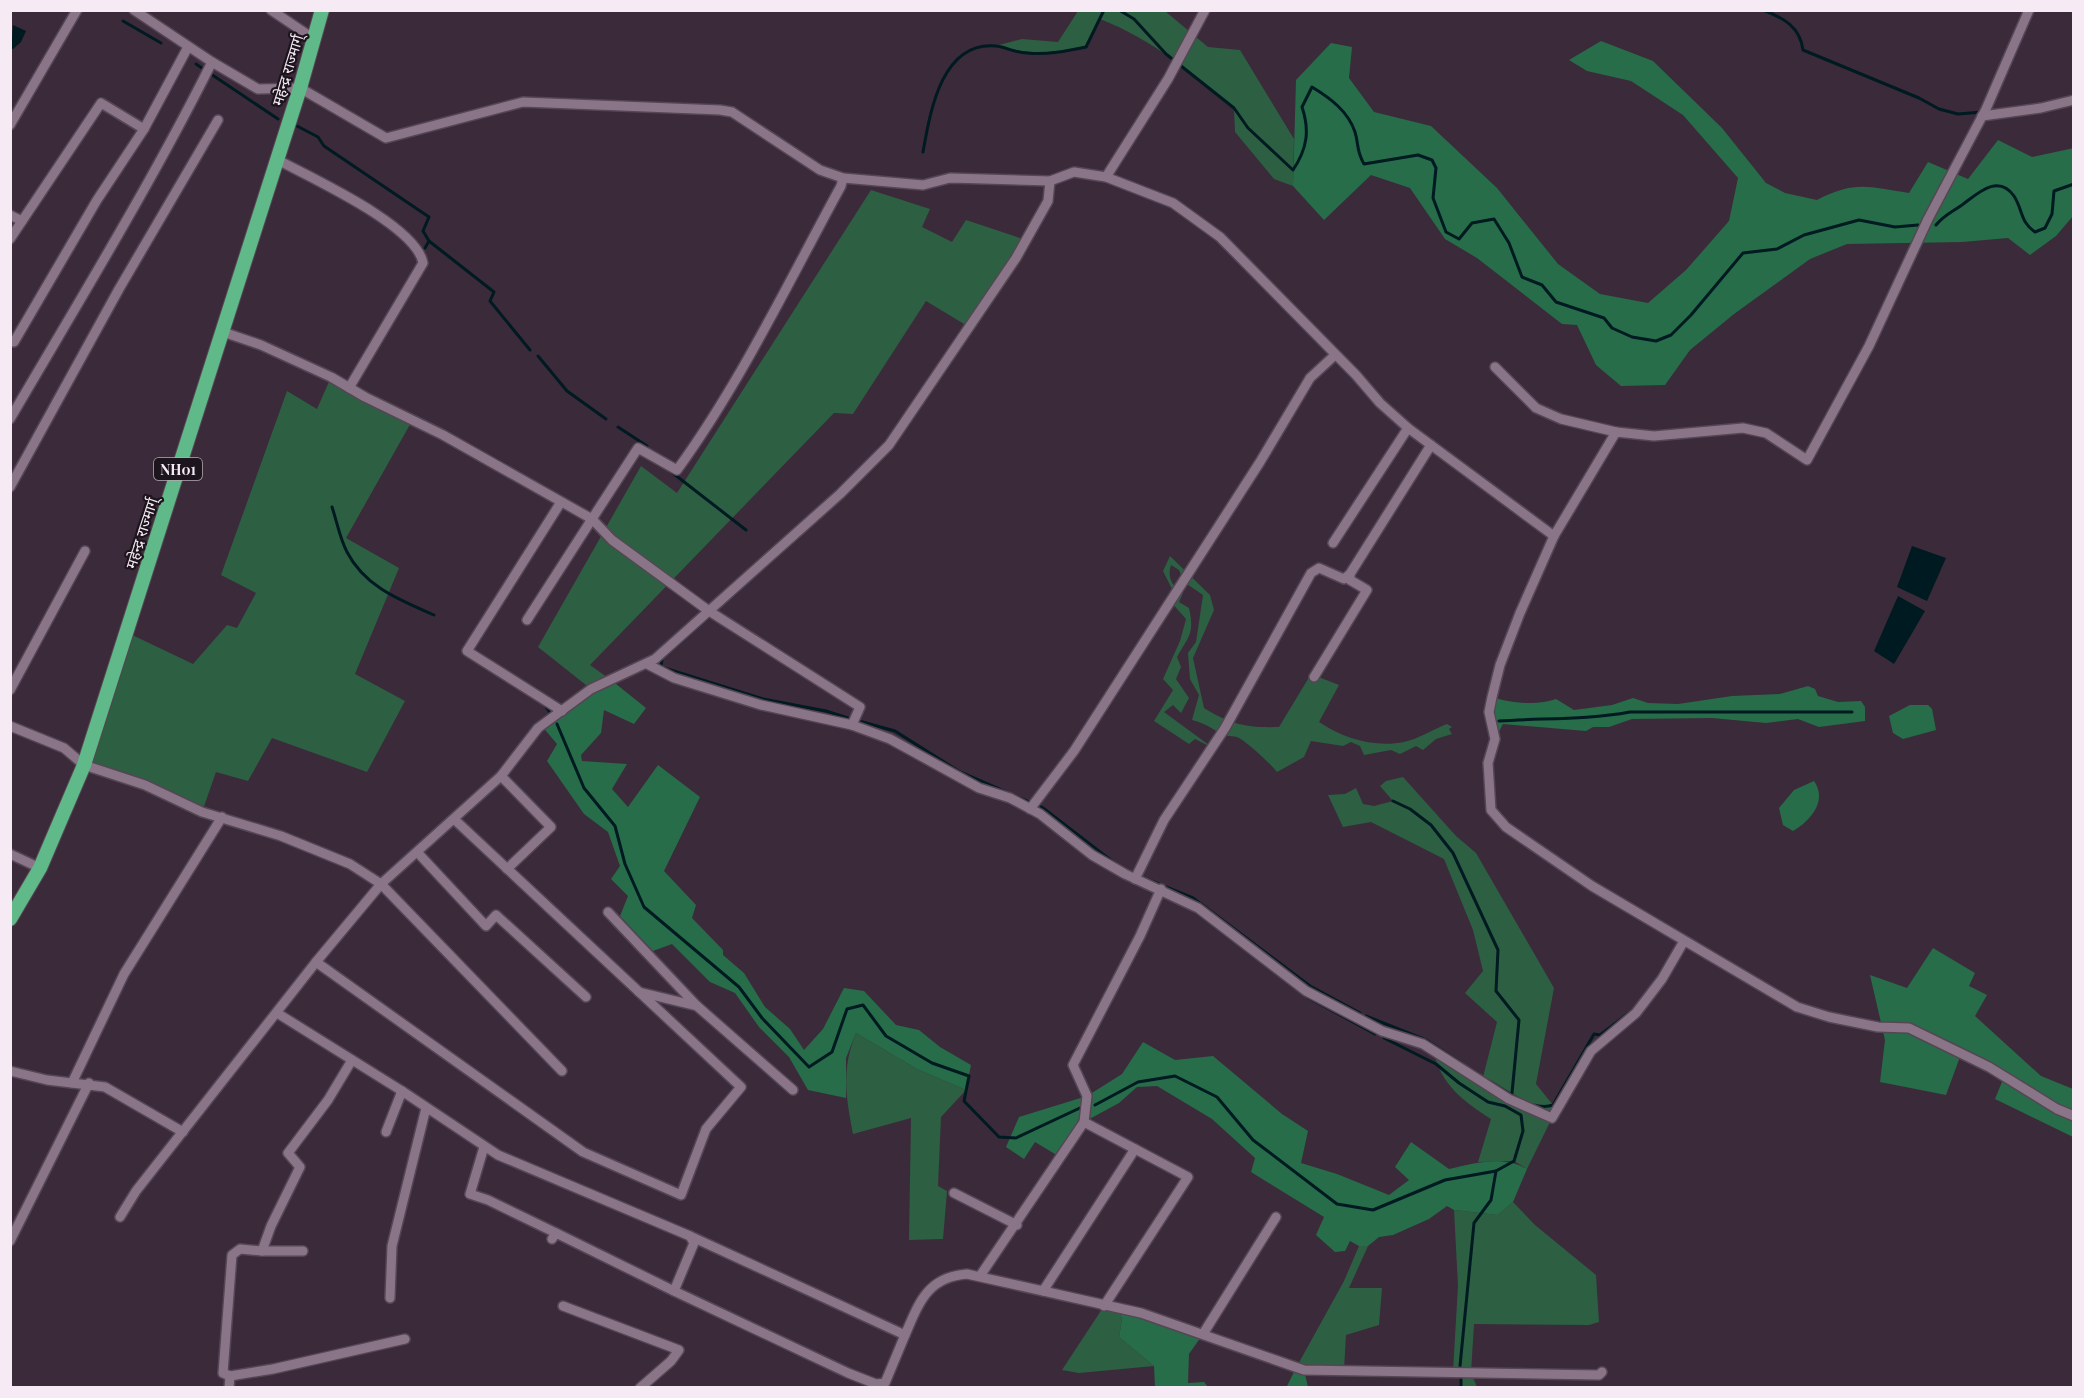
<svg xmlns="http://www.w3.org/2000/svg" width="2084" height="1398" font-family="'Playfair Display','Noto Sans Devanagari',serif">
<style>
.green{fill:#2d5f43}
.forest{fill:#276d49}
.water{fill:#001a21}
.lines{fill:none;stroke-linecap:round;stroke-linejoin:round}
.stream{stroke:#001a21;stroke-width:3}
.minor-casing{stroke:#554654;stroke-width:12}
.highway-casing{stroke:#554654;stroke-width:16}
.minor{stroke:#8a7588;stroke-width:9}
.highway{stroke:#60b988;stroke-width:14}
.labels{text-anchor:middle;dominant-baseline:central;stroke-width:4.5;stroke-linejoin:round;paint-order:stroke}
.shield{fill:#1d151d;stroke:#b5aab4;stroke-width:1.5}
.shield-label{font-size:14px;font-weight:bold;fill:#f6eaf5}
.street-label{font-size:15px;fill:#f6eaf5;stroke:#1d151d}
</style>
<rect width="100%" height="100%" fill="#3b2a3a"/>
<g class="green">
<path d="M1078,11H1165L1208,47L1240,50L1294,139L1293,186L1274,179L1235,132L1234,108C1189,71 1155,41 1100,19L1086,47C1054,54 1027,54 995,46L1022,39L1058,42Z"/>
<polygon points="871,190 930,209 922,227 952,242 966,220 1026,240 969,327 926,301 853,414 834,413 590,665 611,680 591,689 538,647 641,466 677,493"/>
<polygon points="331,377 412,421 346,538 399,568 355,674 405,701 367,772 272,738 248,781 216,772 202,812 84,765 126,632 193,664 227,625 237,628 256,593 221,575 287,391 317,409"/>
<path d="M1170,556L1210,595L1214,610L1193,658L1204,708C1232,725 1247,728 1279,727L1311,674L1339,685L1319,722C1342,738 1375,748 1404,742C1418,739 1434,729 1447,724L1452,727L1449,729L1452,734L1436,739L1423,750L1416,746L1400,754L1391,750L1364,755L1360,746L1351,742L1343,746L1311,741L1304,757L1277,772C1271,764 1247,742 1239,738C1233,735 1226,737 1221,734C1210,727 1204,723 1192,720L1199,695L1190,679L1188,653L1196,642L1203,595L1184,582L1179,570L1171,565C1167,578 1172,586 1183,593L1179,602L1189,608C1195,634 1188,637 1177,657L1181,667L1176,679L1189,698L1181,713L1173,705L1164,712L1213,748L1195,739L1189,744L1154,721L1173,690L1163,679L1180,641L1186,619L1170,601L1172,589L1163,571Z"/>
<path d="M1403,777L1456,836L1476,853L1554,988L1536,1084L1553,1105L1552,1118L1527,1169L1514,1161L1478,1162L1491,1119C1463,1101 1441,1085 1433,1050L1482,1081L1497,1022L1465,993L1483,971L1473,930L1444,859L1371,822L1343,827L1328,795L1345,794L1356,788L1363,804L1374,806L1393,801L1380,786L1386,781Z"/>
<path d="M856,1033L917,1069L966,1090L941,1117L938,1186L947,1191L943,1239L909,1240L911,1118L853,1134C846,1096 841,1070 856,1033Z"/>
<polygon points="1513,1202 1535,1225 1596,1275 1599,1322 1589,1325 1474,1324 1471,1373 1477,1387 1461,1387 1461,1379 1453,1371 1458,1286 1454,1210 1498,1215"/>
<polygon points="1359,1246 1368,1246 1349,1288 1382,1288 1379,1325 1346,1335 1344,1370 1296,1368 1344,1281"/>
<polygon points="1104,1306 1118,1308 1122,1319 1119,1337 1154,1366 1079,1373 1062,1370"/>
</g>
<g class="forest">
<path d="M1601,41L1653,61L1722,128L1766,183L1785,193L1817,200C1855,180 1869,187 1909,193L1928,162L1968,179L1998,140L2032,157L2074,148L2073,216L2056,236L2030,255L2008,238L1962,242L1847,244L1810,259L1734,314L1690,350L1665,385L1621,386L1596,365L1577,325L1562,324L1477,258L1445,239L1410,188L1371,175L1324,220L1293,186L1296,80L1331,43L1352,47L1349,78L1374,112L1431,126L1497,188L1558,264L1600,294L1648,303L1686,270L1729,221L1738,178L1683,115L1631,81L1587,71L1569,60Z"/>
<polygon points="611,680 646,708 634,724 604,710 601,733 581,755 582,761 627,764 612,789 628,807 658,765 700,797 664,871 696,905 692,918 723,950 723,955 744,973 765,1007 790,1029 804,1050 823,1029 844,988 864,991 896,1025 919,1030 940,1047 971,1065 966,1090 917,1069 856,1033 846,1058 846,1098 808,1090 789,1057 759,1027 735,993 710,982 672,944 653,951 620,916 628,896 611,879 620,866 608,832 584,814 547,761 557,744 541,725"/>
<path d="M1808,686L1815,689L1818,696L1838,702L1861,701L1865,707V721L1819,727L1798,719L1766,723L1712,718L1632,719L1609,727H1593L1586,731L1503,724L1495,739L1492,697C1510,703 1538,706 1556,699L1574,710L1612,705L1633,698L1648,703L1678,704L1732,696L1780,694Z"/>
<polygon points="1910,705 1928,705 1932,709 1936,730 1903,739 1893,733 1889,716"/>
<path d="M1814,781C1828,801 1810,821 1793,831L1783,825L1779,808L1794,790Z"/>
<polygon points="1933,948 1975,973 1969,986 1987,995 1975,1016 2041,1076 2073,1089 2073,1137 1995,1099 2004,1077 1961,1054 1946,1095 1880,1082 1885,1040 1870,975 1907,988"/>
<path d="M1143,1042L1175,1060L1213,1056L1282,1114L1308,1131L1301,1163L1337,1174L1389,1195L1409,1180L1395,1167L1411,1142L1449,1169C1475,1163 1503,1155 1527,1169L1513,1202L1498,1215L1454,1210L1447,1206L1429,1219L1393,1235L1379,1237L1368,1246H1359L1350,1241L1345,1251L1335,1252L1316,1235L1324,1217L1251,1172L1255,1158L1212,1119L1157,1086L1137,1087L1119,1103L1084,1122L1060,1157L1035,1142L1024,1159L1006,1147L1019,1117L1087,1096L1122,1074Z"/>
<polygon points="1118,1308 1203,1334 1189,1354 1188,1383 1204,1382 1208,1387 1155,1387 1154,1366 1119,1337 1122,1319"/>
<polygon points="1296,1368 1304,1370 1308,1387 1286,1388"/>
</g>
<g class="water">
<polygon points="13,25 26,31 21,42 13,49 11,49"/>
<polygon points="1912,546 1946,558 1927,601 1897,587"/>
<polygon points="1898,596 1925,611 1894,664 1874,651"/>
</g>
<g class="lines">
<g class="stream">
<path d="M1119,10L1134,19L1166,54L1234,108L1248,128L1293,170C1307,149 1310,131 1302,107L1312,87C1330,98 1348,111 1355,132C1359,145 1356,150 1364,164L1418,155L1432,160L1436,168L1433,198L1446,232L1459,239L1472,223L1494,219L1509,243L1522,277L1542,285L1556,302L1604,318L1612,328L1632,337L1656,341L1671,335L1691,315L1743,253L1777,249L1804,235L1859,220L1895,227L1918,225"/>
<path d="M1763,10C1784,18 1800,27 1803,50L1919,98L1939,109L1958,114L1982,112"/>
<polyline points="123,21 161,43"/>
<polyline points="196,64 278,119"/>
<polyline points="297,126 318,137 324,146 429,217 423,231 429,241 425,248"/>
<path d="M923,152C930,113 941,41 996,46C1006,47 1016,53 1027,53C1047,55 1067,51 1086,47L1104,10"/>
<path d="M1936,225C1944,215 1952,212 1962,205C1977,194 1998,173 2014,196C2023,210 2020,222 2035,232L2045,228L2052,214L2054,191L2074,184"/>
<polyline points="429,241 494,292 490,301 530,350"/>
<polyline points="538,356 567,391 606,419"/>
<polyline points="618,427 647,446"/>
<polyline points="670,471 746,530"/>
<path d="M332,507C337,522 340,539 347,552C365,587 400,600 434,615"/>
<polyline points="732,596 740,589"/>
<polyline points="709,617 662,659 661,667 763,699 826,711 851,719"/>
<polyline points="544,704 551,714"/>
<polyline points="859,721 895,731 960,772 1043,808 1117,865"/>
<path d="M1499,721C1543,718 1587,720 1630,712H1852"/>
<polyline points="557,724 584,788 615,826 625,864 644,907 739,987 762,1018 809,1067 832,1052 847,1009 863,1005 886,1036 932,1063 969,1076 964,1101 999,1137 1016,1138 1082,1107"/>
<polyline points="1393,801 1410,809 1431,825 1453,853 1498,950 1496,991 1519,1020 1512,1093"/>
<polyline points="1139,876 1193,898 1310,986 1360,1013"/>
<polyline points="1192,909 1299,991"/>
<polyline points="1309,998 1375,1034"/>
<polyline points="1366,1016 1426,1040 1461,1063"/>
<polyline points="1384,1038 1436,1064 1459,1083 1488,1102 1505,1106 1521,1115 1523,1131 1514,1161 1496,1171"/>
<path d="M1489,1081C1507,1091 1532,1112 1553,1105L1594,1034L1600,1035L1629,1013"/>
<polyline points="1095,1105 1138,1082 1175,1076 1217,1097 1253,1140 1337,1204 1373,1210 1445,1180 1496,1171 1491,1200 1474,1223 1460,1366"/>
<polyline points="1461,1379 1461,1388"/>
</g>
<g class="minor-casing">
<g id="minor">
<polyline points="134,10 212,62 258,89 300,88 386,138 523,102 720,110 732,112 820,170 843,178 923,185 950,178 1050,181"/>
<polyline points="271,10 314,39"/>
<polyline points="1982,116 2041,108 2074,100"/>
<polyline points="10,125 77,10"/>
<path d="M276,159C311,178 416,225 423,263L349,388"/>
<polyline points="1106,177 1168,79 1205,10"/>
<polyline points="10,215 22,221"/>
<polyline points="10,239 101,103 144,129 188,47"/>
<path d="M223,332L261,345L331,377L365,397L443,435L592,519L638,448L677,470C741,382 789,281 841,186L843,178"/>
<polyline points="14,342 97,200 144,129"/>
<polyline points="1495,367 1536,408 1561,419 1616,432"/>
<path d="M10,419C79,301 151,184 212,62"/>
<polyline points="10,487 119,289 218,120"/>
<polyline points="561,502 467,651 562,711"/>
<polyline points="1554,536 1520,613 1500,665 1492,697 1489,712 1495,739 1488,763 1491,810 1506,827 1592,886 1797,1007 1829,1017 1878,1027 1909,1028 1989,1067 2057,1109 2074,1116"/>
<polyline points="1333,543 1408,428"/>
<polyline points="527,620 592,519 612,540 709,611 860,707 852,725"/>
<polyline points="647,664 674,678 761,705 852,725 890,739 979,788 1010,798 1040,814 1092,855 1125,874 1198,908 1306,991 1382,1031 1423,1044 1509,1099 1552,1118 1591,1051 1636,1013 1662,979 1684,941"/>
<polyline points="1314,677 1367,590 1350,580 1350,574 1431,445"/>
<polyline points="10,690 85,551"/>
<polyline points="10,726 64,748 84,765 145,785 202,812 281,836 350,864 381,884 562,1071"/>
<polyline points="501,776 551,827 507,869"/>
<polyline points="1030,809 1074,751 1260,462 1310,378 1335,355"/>
<polyline points="418,853 486,926 496,915 586,997"/>
<polyline points="10,854 40,868"/>
<polyline points="1135,879 1164,820 1225,728 1311,573 1319,568 1344,579 1350,574"/>
<polyline points="608,912 697,1006"/>
<polyline points="316,962 583,1152 681,1195 706,1129 741,1087 455,820"/>
<polyline points="639,992 697,1006 793,1090"/>
<path d="M277,1013L402,1091L498,1155L690,1236L905,1335C919,1303 927,1277 967,1274L1141,1313L1304,1370L1599,1375L1602,1372"/>
<polyline points="10,1071 47,1080 105,1087 183,1132"/>
<polyline points="72,1083 124,974 222,817"/>
<polyline points="386,1132 402,1091"/>
<polyline points="484,1147 470,1194 488,1200 556,1233 552,1239"/>
<polyline points="954,1193 1017,1225"/>
<polyline points="120,1217 136,1191 316,962 381,884 501,776 538,728 591,689 655,659 840,494 889,445 1016,258 1048,201 1050,181 1074,172 1106,177 1173,203 1220,237 1356,375 1380,403 1408,428 1554,536 1616,432 1654,436 1743,428 1766,433 1807,460 1869,346 1928,219 1986,109 2029,10"/>
<polyline points="556,1233 674,1291"/>
<polyline points="690,1236 694,1243 674,1291 848,1373 876,1384 885,1383 905,1335"/>
<polyline points="10,1241 89,1083"/>
<polyline points="262,1251 303,1251"/>
<polyline points="980,1276 1084,1122 1087,1096 1073,1065 1140,936 1161,889"/>
<polyline points="1043,1291 1135,1149 1084,1122"/>
<polyline points="390,1298 392,1246 426,1108"/>
<polyline points="563,1306 679,1350 671,1361 640,1388"/>
<polyline points="1104,1306 1188,1177 1135,1149"/>
<polyline points="1203,1334 1276,1217"/>
<polyline points="230,1376 223,1373 232,1255 240,1249 262,1251 271,1226 300,1167 288,1153 328,1100 352,1060"/>
<polyline points="229,1388 230,1376 273,1369 405,1339"/>
</g>
</g>
<g class="highway-casing">
<polyline id="highway" points="10,919 40,868 84,765 300,88 322,10"/>
</g>
<use href="#minor" class="minor"/>
<use href="#highway" class="highway"/>
</g>
<g class="labels">
<rect class="shield" x="154" y="458" width="48" height="22" rx="4.5"/>
<g class="shield-label">
<text x="178" y="469">NH01</text>
</g>
<g class="street-label">
<text transform="translate(287 70) rotate(-73)">महेन्द्र राज्मार्ग्</text>
<text transform="translate(141 533) rotate(-72)">महेन्द्र राज्मार्ग्</text>
</g>
</g>
<rect width="2084" height="1398" fill="none" stroke="#f6eaf5" stroke-width="24"/>
</svg>
